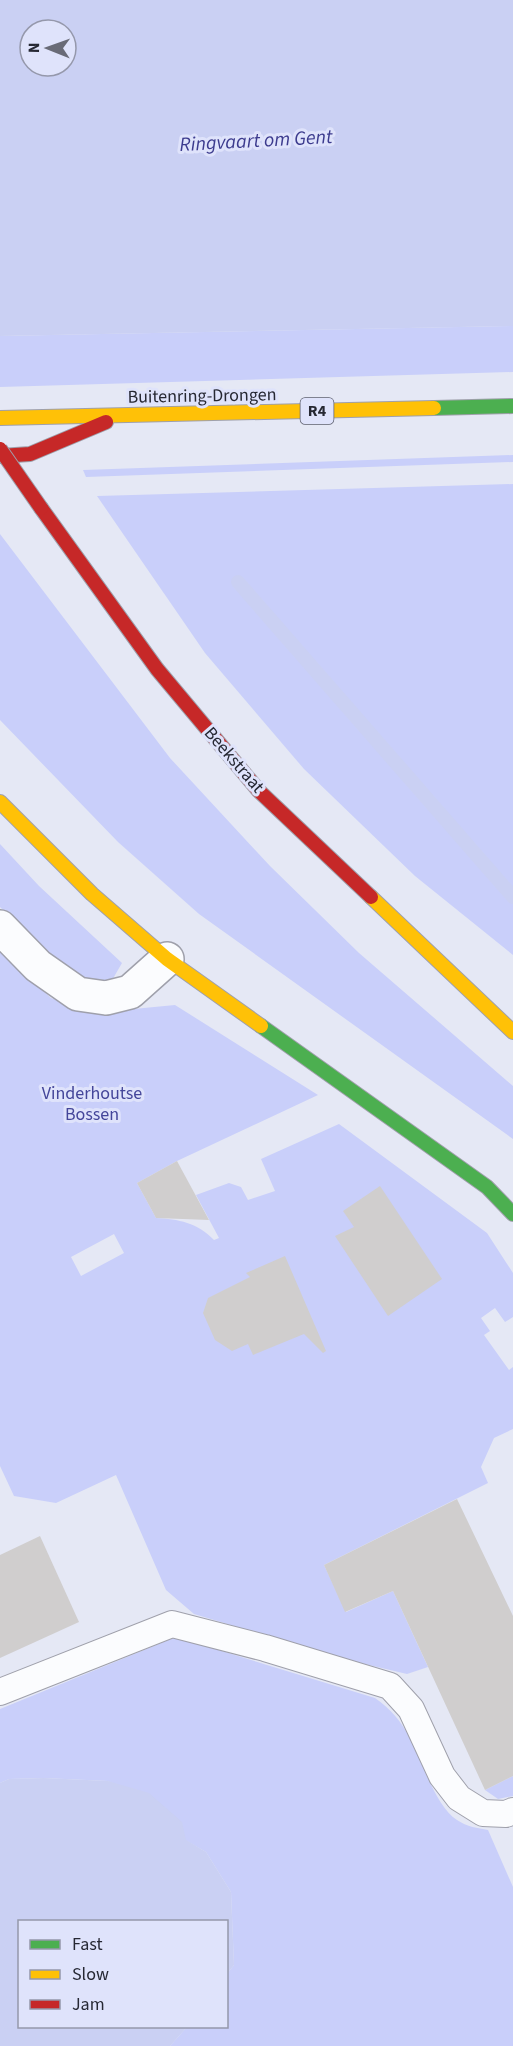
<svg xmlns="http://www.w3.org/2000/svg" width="513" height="2046" font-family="'Source Sans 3',sans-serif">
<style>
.green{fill:#c9cffa;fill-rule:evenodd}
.water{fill:#cad0f3;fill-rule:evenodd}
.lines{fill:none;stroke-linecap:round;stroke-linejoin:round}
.stream{stroke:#cad0f3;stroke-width:14}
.building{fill:#d0cece}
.lane-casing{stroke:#9fa0ab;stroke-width:28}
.street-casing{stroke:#9fa0ab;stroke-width:36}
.fast-casing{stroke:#9fa0ab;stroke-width:16}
.slow-casing{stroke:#9fa0ab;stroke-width:16}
.jam-casing{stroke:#9fa0ab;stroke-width:16}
.lane{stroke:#fbfcfe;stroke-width:26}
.street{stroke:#fbfcfe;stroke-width:33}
.fast{stroke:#4caf50;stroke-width:14}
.slow{stroke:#ffc107;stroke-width:14}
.jam{stroke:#c62828;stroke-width:14}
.jam-bridge-casing{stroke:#9fa0ab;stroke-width:16;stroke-linecap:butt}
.jam-bridge{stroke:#c62828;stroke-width:14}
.labels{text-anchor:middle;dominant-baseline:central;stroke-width:6;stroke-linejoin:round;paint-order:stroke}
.shield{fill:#dfe3fb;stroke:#5e606f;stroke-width:1.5}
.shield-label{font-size:16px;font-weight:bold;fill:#262833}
.street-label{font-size:18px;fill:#262833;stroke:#dfe3fb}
.park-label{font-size:18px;fill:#44469a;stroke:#dfe3fb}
.water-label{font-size:20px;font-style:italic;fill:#3c3b8e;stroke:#dfe3fb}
</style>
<rect width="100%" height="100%" fill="#e5e8f5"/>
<g class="green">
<polygon points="513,326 513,372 0,387 0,336"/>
<polygon points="513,455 513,462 86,477 83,470"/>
<polygon points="513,484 513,955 415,876 304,769 205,653 97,496"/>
<polygon points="0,534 170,758 270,866 359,953 513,1086 513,1139 199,914 118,842 0,720"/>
<polygon points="0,844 39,886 122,963 111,982 91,982 53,960 0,907"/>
<path d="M0,952L51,998L92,1013L175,1005L318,1095L177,1161L137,1183L156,1218C178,1219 198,1223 214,1240L219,1238L196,1195L229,1183L241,1187L248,1200L275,1191L261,1159L339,1124L487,1233L513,1273V1317L505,1322L495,1308L481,1318L490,1331L484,1335L509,1370L513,1367V1429L494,1438L481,1467L488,1483L324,1565L346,1612L393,1591L428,1667L407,1674L348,1660L194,1614L166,1590L116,1475L56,1503L14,1496L0,1466ZM114,1234L124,1253L81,1276L71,1257Z"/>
<path d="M176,1637L375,1698C391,1709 402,1722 411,1740C423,1762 435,1806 457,1820C467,1827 478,1828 488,1830L513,1887V2046H170L187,2027L226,2026L227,1974L234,1965L231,1892L206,1852L185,1840L108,1781L44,1778L9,1779L0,1783V1709Z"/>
<polygon points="513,1776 513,1796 498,1799 485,1790"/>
</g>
<g class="water">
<path d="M0,0H513V326L0,336ZM30,30H66V66H30Z"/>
<polygon points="44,1778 108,1781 149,1793 182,1822 186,1840 206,1852 231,1892 234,1965 227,1974 226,1922 20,1922 20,2026 187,2027 170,2046 0,2046 0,1783 9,1779"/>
</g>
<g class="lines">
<polyline class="stream" points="238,582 513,897"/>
</g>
<g class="building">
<polygon points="177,1161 209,1220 156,1218 137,1183"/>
<polygon points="380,1186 442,1279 388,1316 335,1236 354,1227 343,1211"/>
<polygon points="285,1256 326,1351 323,1353 304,1334 253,1355 248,1344 232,1351 215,1340 203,1313 208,1298 250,1277 246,1273"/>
<polygon points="457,1499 513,1616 513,1776 485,1790 393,1591 345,1612 324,1565"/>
<polygon points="40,1536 79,1622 0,1658 0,1555"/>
</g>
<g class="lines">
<g class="lane-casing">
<polyline id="lane" points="0,1692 172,1624 265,1648 390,1686 411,1709 442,1776 459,1798 483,1813 506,1814 513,1811"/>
</g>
<g class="street-casing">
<polyline id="street" points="0,927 38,966 78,994 106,998 130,992 167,959"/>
</g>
<g class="fast-casing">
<g id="fast">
<polyline points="434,408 513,406"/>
<polyline points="261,1026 487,1187 513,1214"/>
</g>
</g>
<g class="slow-casing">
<g id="slow">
<polyline points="0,418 434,408"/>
<polyline points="0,802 92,894 167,959 261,1026"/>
<polyline points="371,897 513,1032"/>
</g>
</g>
<g class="jam-casing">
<g id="jam">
<polyline points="0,456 30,454 106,422"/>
<polyline points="41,508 157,669 259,791 371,897"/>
</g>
</g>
<use href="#lane" class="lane"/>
<use href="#street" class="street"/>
<use href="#fast" class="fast"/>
<use href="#slow" class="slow"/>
<use href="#jam" class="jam"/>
<g class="jam-bridge-casing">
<polyline id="jam-bridge" points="0,449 41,508"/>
</g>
<use href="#jam-bridge" class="jam-bridge"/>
</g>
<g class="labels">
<rect class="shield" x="300.5" y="398" width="33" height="26" rx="4.5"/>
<g class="shield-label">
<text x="317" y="411">R4</text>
</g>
<g class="street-label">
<text transform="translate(202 396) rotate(-1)">Buitenring-Drongen</text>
<text transform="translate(234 760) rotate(49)">Beekstraat</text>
</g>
<g class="park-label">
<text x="92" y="1093">Vinderhoutse<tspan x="92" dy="21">Bossen</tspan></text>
</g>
<g class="water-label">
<text transform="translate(256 141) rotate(-3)">Ringvaart om Gent</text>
</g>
</g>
<rect x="18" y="1920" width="210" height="108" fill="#dfe3fb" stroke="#9598ab" stroke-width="1.5"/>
<rect x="30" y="1940" width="30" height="9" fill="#4caf50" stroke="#9598ab" stroke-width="1.5"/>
<text x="72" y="1950" font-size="18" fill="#262833">Fast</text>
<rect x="30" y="1970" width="30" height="9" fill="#ffc107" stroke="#9598ab" stroke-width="1.5"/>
<text x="72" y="1980" font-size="18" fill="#262833">Slow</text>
<rect x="30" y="2000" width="30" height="9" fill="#c62828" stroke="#9598ab" stroke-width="1.5"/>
<text x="72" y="2010" font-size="18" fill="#262833">Jam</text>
<g transform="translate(48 48) rotate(271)"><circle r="28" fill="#dfe3fb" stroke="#9598ab" stroke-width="1.5"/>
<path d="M0-4.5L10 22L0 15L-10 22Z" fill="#696b77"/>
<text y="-9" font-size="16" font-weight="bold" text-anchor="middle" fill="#262833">N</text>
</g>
</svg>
